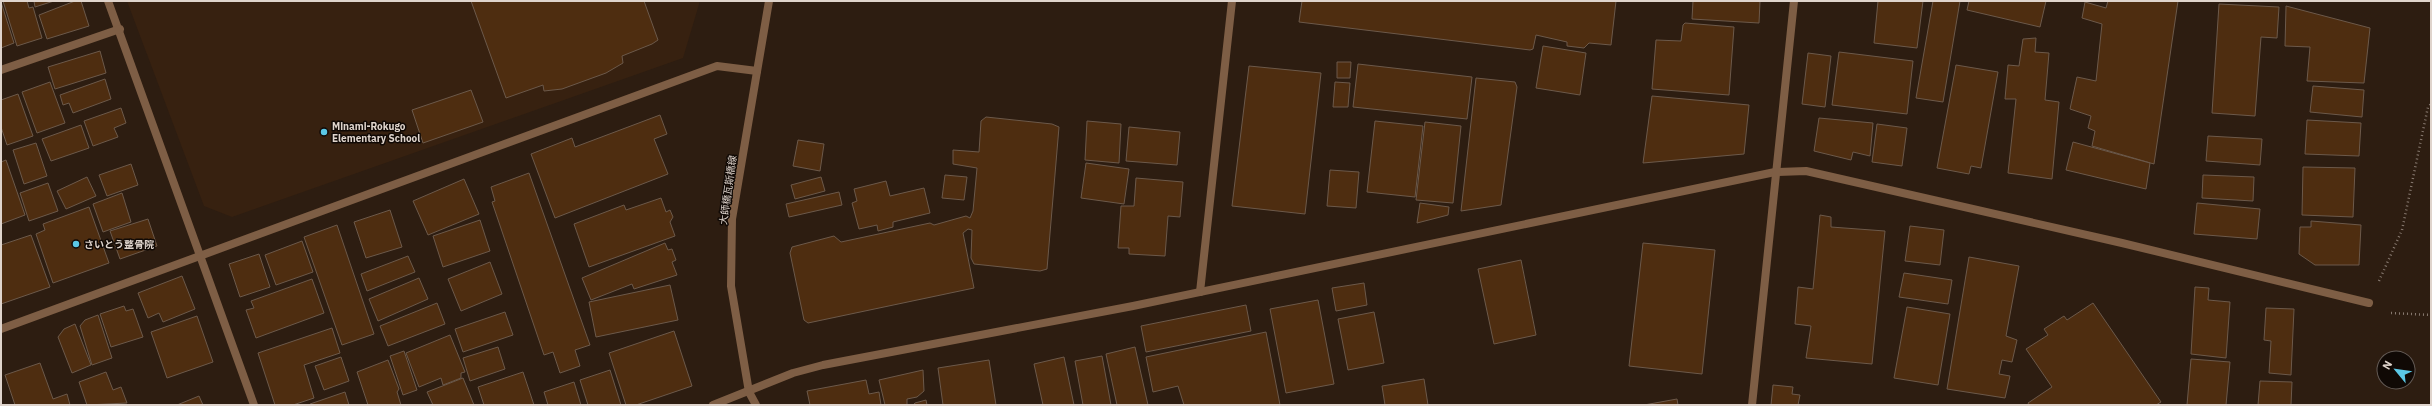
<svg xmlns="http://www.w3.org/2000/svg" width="2432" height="406" font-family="'IBM Plex Sans','Noto Sans JP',sans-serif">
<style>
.built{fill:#372110}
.building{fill:#4e2d10;stroke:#6c594a}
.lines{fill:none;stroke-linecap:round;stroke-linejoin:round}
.path{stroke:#887a70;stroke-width:2.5;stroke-dasharray:1 3;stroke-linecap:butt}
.minor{stroke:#7e5e45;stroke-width:8}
.tertiary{stroke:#7e5e45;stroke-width:8}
.poi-dot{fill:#5bc8e6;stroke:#100905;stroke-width:1.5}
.labels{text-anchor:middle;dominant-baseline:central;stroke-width:3;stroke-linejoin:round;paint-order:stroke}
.poi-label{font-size:10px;font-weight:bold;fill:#dfd4cc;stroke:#100905;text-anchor:start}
.street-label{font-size:10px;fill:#dfd4cc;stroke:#100905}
</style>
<rect width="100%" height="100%" fill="#2d1d11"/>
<polygon class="built" points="127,1 700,1 683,58 232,217 204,206"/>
<g class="building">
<polygon points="3,1 27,1 29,8 33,7 42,38 17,46"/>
<polygon points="34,1 54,1 35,7"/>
<polygon points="75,1 81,1 89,26 47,39 39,15"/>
<polygon points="471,1 644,1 658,40 652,44 622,56 623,63 606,73 562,89 544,91 543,85 506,98"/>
<polygon points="1302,1 1616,1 1611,45 1589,43 1584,48 1567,46 1567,42 1536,35 1533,49 1530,50 1299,22"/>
<polygon points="1693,1 1760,1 1759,23 1692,19"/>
<polygon points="1878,1 1923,1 1917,48 1874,43"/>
<polygon points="1933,1 1960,1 1943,102 1916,98"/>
<polygon points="1969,1 2046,1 2040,27 1967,10"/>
<polygon points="2108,1 2178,1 2154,164 2092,146 2095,131 2088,128 2091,116 2070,109 2077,77 2096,81 2102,24 2082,18 2085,2 2106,8"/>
<polygon points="1,2 14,43 1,48"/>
<polygon points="2219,4 2279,7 2277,38 2261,37 2255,116 2212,113"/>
<polygon points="2286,6 2370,28 2364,83 2307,81 2310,47 2285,46"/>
<polygon points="1685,23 1734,27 1729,95 1652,89 1656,40 1681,41 1683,25"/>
<polygon points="2036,38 2035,52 2049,53 2045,100 2059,102 2052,179 2008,173 2016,99 2005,99 2008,65 2019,66 2023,39"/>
<polygon points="1543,46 1586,53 1580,95 1536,88"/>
<polygon points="100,51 106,73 55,89 48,67"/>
<polygon points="1839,52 1913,61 1907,114 1832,105"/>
<polygon points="1808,53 1831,56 1825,107 1802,104"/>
<polygon points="1337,62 1351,62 1350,78 1337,78"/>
<polygon points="1358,64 1472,77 1467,119 1353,107"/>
<polygon points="1956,65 1998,72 1981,168 1971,166 1969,174 1937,168"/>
<polygon points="1249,66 1321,73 1305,214 1232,206"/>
<polygon points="1476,78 1515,82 1517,87 1501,205 1461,211"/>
<polygon points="105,79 111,99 73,113 69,103 63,105 60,95"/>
<polygon points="50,82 65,123 37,133 22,92"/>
<polygon points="1335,82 1350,83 1348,107 1333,107"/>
<polygon points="2313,86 2364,90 2362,117 2310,112"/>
<polygon points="471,90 483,122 423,143 412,110"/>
<polygon points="18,94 33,136 7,145 1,127 1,100"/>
<polygon points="1652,96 1749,105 1744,154 1643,163"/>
<polygon points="121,108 126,123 114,128 118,137 93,146 84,121"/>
<polygon points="660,115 667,134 654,139 668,174 555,218 531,154 572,138 575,147"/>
<polygon points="986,117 1052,124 1059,127 1047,269 1040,271 974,264 971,258 972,230 968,229 963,233 974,288 808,323 804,320 790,253 792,247 834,236 841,242 930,223 934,225 966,216 970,218 973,211 977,168 953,164 953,150 979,152 981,121"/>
<polygon points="1819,118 1873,123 1870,156 1853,152 1851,160 1814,151"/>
<polygon points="2307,120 2361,123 2359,156 2305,154"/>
<polygon points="1087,121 1121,124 1119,163 1085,160"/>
<polygon points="1375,121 1423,126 1415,197 1367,192"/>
<polygon points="1425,122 1461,126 1453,203 1416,200"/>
<polygon points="1877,124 1907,128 1902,166 1872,162"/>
<polygon points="81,125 89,148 51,161 42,139"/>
<polygon points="1129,127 1180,132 1177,165 1126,161"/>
<polygon points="2208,136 2262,139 2260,165 2206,161"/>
<polygon points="798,140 824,144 820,171 793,166"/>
<polygon points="2073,142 2150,163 2146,189 2066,170"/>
<polygon points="36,143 47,176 24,184 13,150"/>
<polygon points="6,160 25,215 1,224 1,162"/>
<polygon points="1086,163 1129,169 1124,204 1081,198"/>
<polygon points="131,164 138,185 107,196 99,175"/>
<polygon points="2303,167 2355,168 2353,217 2302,215"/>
<polygon points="1330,170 1359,172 1356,208 1327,206"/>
<polygon points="529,173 590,345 575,350 580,366 560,373 553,352 544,355 492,202 495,201 491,187"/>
<polygon points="945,175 967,177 964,200 942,198"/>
<polygon points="2203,175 2254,177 2253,201 2202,198"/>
<polygon points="87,177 96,196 66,209 57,191"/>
<polygon points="821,177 825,191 795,199 791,185"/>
<polygon points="1136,178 1183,182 1180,217 1168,216 1165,256 1129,254 1129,248 1118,248 1121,206 1134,206"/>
<polygon points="464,179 479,214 428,235 413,201"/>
<polygon points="886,181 890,196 924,188 930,213 893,222 893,227 878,231 877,225 859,229 852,203 857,201 854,189"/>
<polygon points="48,183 58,211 29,221 20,193"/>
<polygon points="839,192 842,205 789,217 786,204"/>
<polygon points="122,193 131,222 103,232 93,204"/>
<polygon points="661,198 666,212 670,210 673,217 670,222 675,236 589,267 574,224 624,205 626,210"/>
<polygon points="1420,203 1449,207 1448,215 1417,223"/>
<polygon points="2197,203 2260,209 2257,239 2194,234"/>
<polygon points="89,207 109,263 53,283 36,234 45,230 43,224"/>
<polygon points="390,210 402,247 366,258 354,222"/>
<polygon points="1820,215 1831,217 1831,227 1885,231 1872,364 1806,358 1811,326 1795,324 1798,287 1813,289"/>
<polygon points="148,219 157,246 120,259 110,231"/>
<polygon points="480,220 490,251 443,267 433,236"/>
<polygon points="2311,221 2361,225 2359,265 2315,265 2299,254 2300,227 2311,227"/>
<polygon points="337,225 374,334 342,345 304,237"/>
<polygon points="1910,226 1944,230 1940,265 1905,261"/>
<polygon points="31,235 50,287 1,304 1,245"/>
<polygon points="302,241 313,272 276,285 265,255"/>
<polygon points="665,243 668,250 672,249 676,260 672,262 677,275 634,289 632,284 591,300 582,278"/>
<polygon points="1643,243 1715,250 1702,374 1629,366"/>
<polygon points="259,254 270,287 240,297 229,264"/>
<polygon points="408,256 415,272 367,291 361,274"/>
<polygon points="1969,257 2019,266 2006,336 2017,340 2012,362 2002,360 1999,374 2010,376 2005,398 1947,389"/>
<polygon points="1521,260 1536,335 1494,344 1478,269"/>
<polygon points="490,262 502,294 461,311 448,279"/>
<polygon points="1904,273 1952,280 1948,304 1899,297"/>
<polygon points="182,276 195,309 163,322 159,313 148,318 138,293"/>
<polygon points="419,278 428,299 378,321 369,299"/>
<polygon points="312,279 324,313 256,338 246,310 254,308 251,301"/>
<polygon points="1364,283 1367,305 1336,311 1332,288"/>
<polygon points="670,285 678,320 596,337 589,302"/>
<polygon points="2195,287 2209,288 2208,300 2230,302 2226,358 2191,354"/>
<polygon points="1318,300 1334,384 1286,393 1270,309"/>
<polygon points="437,303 445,324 388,346 380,326"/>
<polygon points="2093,303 2161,402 2156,405 2029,405 2028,403 2052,387 2026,349 2048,335 2044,329 2064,316 2067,320"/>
<polygon points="1246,305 1251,331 1146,352 1141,326"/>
<polygon points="124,306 126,311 133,309 143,337 111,347 100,314"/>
<polygon points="1907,307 1950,314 1938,385 1894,378"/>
<polygon points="2266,308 2294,309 2291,375 2269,373 2271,341 2264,340"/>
<polygon points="505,312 513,335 463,352 455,329"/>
<polygon points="1374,312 1384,363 1348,370 1338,319"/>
<polygon points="98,315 112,358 92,365 80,326 85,320"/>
<polygon points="197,316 213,362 167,378 151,332"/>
<polygon points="75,324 91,365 72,373 58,337 64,329"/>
<polygon points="332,328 340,353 304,365 314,398 293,405 275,405 258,353"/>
<polygon points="674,331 692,386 636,405 626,405 609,353"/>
<polygon points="1266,332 1280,405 1184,405 1178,386 1153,392 1146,357"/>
<polygon points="450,335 465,372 461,373 461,378 443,385 441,378 419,387 406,353"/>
<polygon points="498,347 505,369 470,381 463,358"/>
<polygon points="1135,347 1148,405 1117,405 1106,354"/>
<polygon points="404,351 417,390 403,395 390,356"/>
<polygon points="1102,356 1111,405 1083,405 1075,361"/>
<polygon points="341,357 349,381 324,390 315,366"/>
<polygon points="1064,357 1074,405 1043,405 1034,364"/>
<polygon points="2191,359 2230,362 2226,405 2187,405"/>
<polygon points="388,360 399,389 397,392 401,405 368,405 357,372"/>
<polygon points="989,360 996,405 943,405 938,368"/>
<polygon points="40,363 53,399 67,394 70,405 15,405 5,375"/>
<polygon points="610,370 621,405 588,405 580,380"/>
<polygon points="923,370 924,391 917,397 907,399 907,405 885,405 879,380"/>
<polygon points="106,372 113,390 121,387 127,403 87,405 79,382"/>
<polygon points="523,372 534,405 484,405 478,387"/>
<polygon points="463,378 474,405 433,405 427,392"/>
<polygon points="1424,379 1428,405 1385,405 1382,386"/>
<polygon points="866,380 869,394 879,392 881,405 810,405 807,391"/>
<polygon points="2260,381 2292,382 2291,405 2258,405"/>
<polygon points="574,382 581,405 548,405 544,392"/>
<polygon points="1773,385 1793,387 1792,394 1800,395 1798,405 1771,405"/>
<polygon points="345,392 349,405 310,405 310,404"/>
<polygon points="199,396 203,405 177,405"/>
<polygon points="1677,399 1678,405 1644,405"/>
<polygon points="926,400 927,405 913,405 915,403"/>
</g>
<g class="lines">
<g class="path">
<polyline points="2379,281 2402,230 2428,107 2431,104"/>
<polyline points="2391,313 2431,315"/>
</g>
<g class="minor">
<polyline points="108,1 254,405"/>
<polyline points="1,70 120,29"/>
<polyline points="1200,292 1232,1"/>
<polyline points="1,329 717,66 757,71"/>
<polyline points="713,405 793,373 823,365 1133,306 1775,172 1806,171 2122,243 2369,303"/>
</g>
<g class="tertiary">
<polyline points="756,405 749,392 731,286 732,219 769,1"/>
<polyline points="1752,405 1794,1"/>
</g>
</g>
<g class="poi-dot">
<circle cx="324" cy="132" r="4"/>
<circle cx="76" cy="244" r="4"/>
</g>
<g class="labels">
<g class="poi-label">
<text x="332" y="126">Minami-Rokugo<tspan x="332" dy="12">Elementary School</tspan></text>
<text x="84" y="244">さいとう整骨院</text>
</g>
<g class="street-label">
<text transform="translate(728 190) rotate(-82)">大師橋瓦斯橋線</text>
</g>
</g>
<rect width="2432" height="406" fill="none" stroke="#dfd4cc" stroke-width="4"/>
<g transform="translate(2396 370) rotate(299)"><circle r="19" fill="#100905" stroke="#635a55"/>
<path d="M0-3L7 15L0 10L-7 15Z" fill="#5bc8e6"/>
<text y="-6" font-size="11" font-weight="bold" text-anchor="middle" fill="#dfd4cc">N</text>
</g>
</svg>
